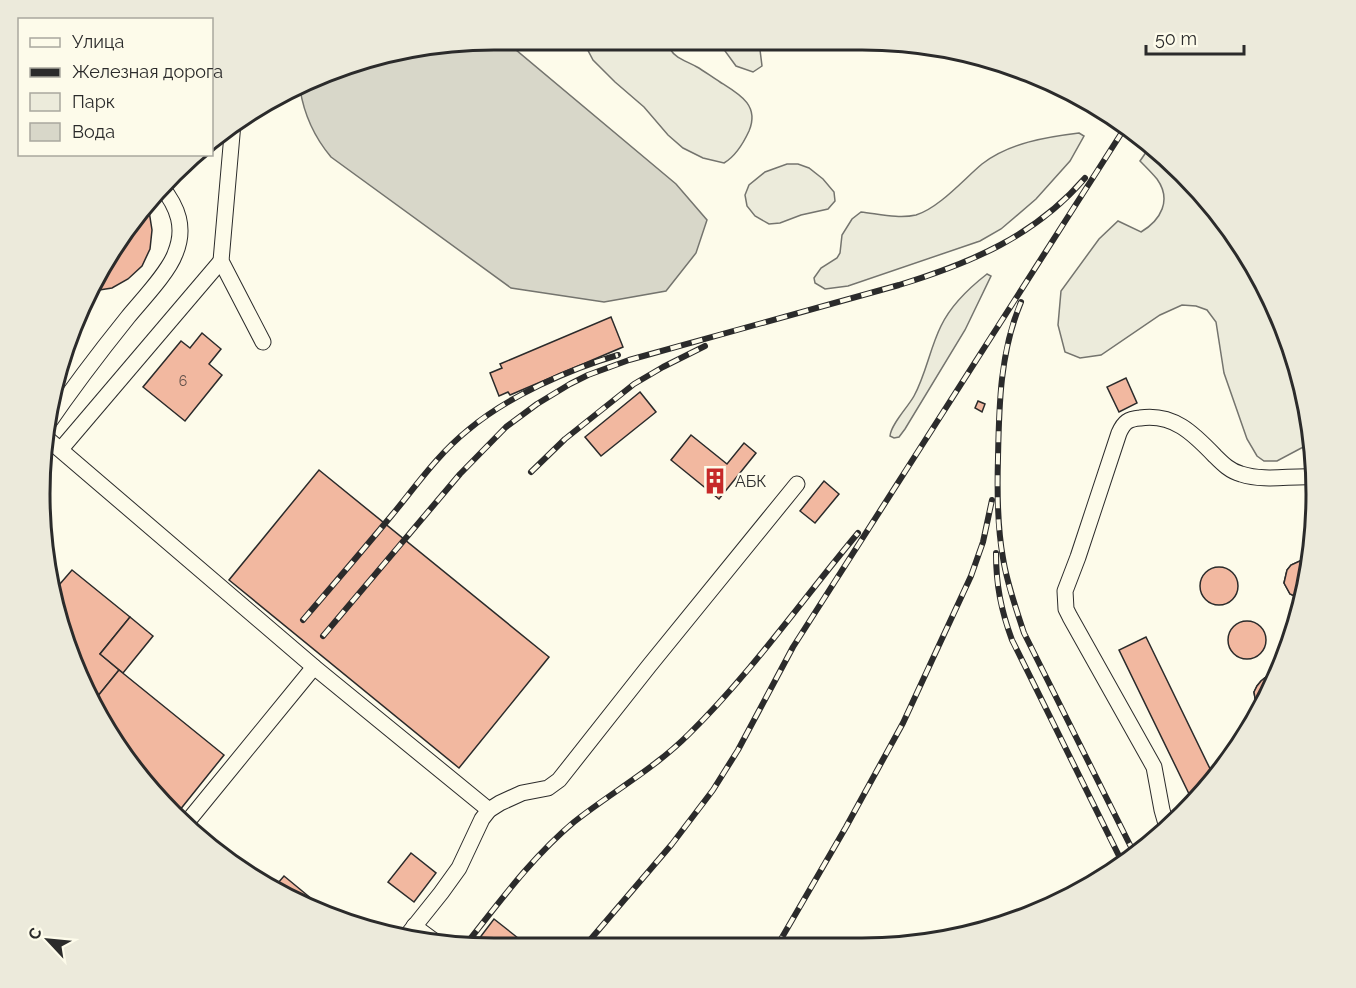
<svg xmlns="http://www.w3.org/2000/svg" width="1356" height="988" font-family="Raleway,sans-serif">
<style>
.green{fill:#ecebdb;stroke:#74746e;stroke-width:1.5}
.water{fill:#d8d7c9;stroke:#74746e;stroke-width:1.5}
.building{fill:#f2b8a0;stroke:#2b2b2b;stroke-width:1.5}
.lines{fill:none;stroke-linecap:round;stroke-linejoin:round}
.minor-casing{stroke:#2b2b2b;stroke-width:17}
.minor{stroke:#fdfbea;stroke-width:15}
.rail-casing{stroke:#2b2b2b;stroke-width:6}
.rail{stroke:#fdfbea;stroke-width:4;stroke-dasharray:11;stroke-linecap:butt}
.labels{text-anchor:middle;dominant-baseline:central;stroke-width:4.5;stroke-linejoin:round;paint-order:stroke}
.number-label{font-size:14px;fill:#5d4e48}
.poi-label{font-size:16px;fill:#2b2b2b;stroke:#fdfbea;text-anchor:start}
.rim{fill:none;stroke:#2b2b2b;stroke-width:3}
</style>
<rect width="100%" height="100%" fill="#fdfbea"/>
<g class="green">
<path d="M582,39H679L675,40L670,49C676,59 687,61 697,67C704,71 712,77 720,82C739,94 760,105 749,131C743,144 736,156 724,163L703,158L683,148L668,135L644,107L615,82L593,60Z"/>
<polygon points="728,39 757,39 759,42 762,66 753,72 736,66 725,51 723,44"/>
<path d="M1079,133L1084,136L1070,161L1036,199L1001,229L980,241L848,286L825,289L815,283L814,278L821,268L837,258L840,253L842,235L852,219L861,212C879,214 899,219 916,215C939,208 964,179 982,164C1009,143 1046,137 1079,133Z"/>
<path d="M1149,148L1223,217L1270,292L1301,376L1313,443L1307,445L1277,461H1264L1257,456L1247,439L1224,373L1216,322L1207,310L1196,306L1182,305L1160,315L1101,355L1080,358L1065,352L1058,325L1061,291L1099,239L1118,221L1141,232C1161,220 1172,200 1157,179C1152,173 1146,167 1140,161Z"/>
<polygon points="787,164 798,164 809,168 823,179 834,192 835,201 828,209 801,215 780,223 769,224 755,216 747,206 745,195 749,185 765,172"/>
<path d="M987,274L991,276L965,330L905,429L899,437L894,438L890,436C891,424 908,407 914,396C926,374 930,348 941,326C951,305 969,288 987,274Z"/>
</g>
<path class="water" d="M494,39H503L676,184L707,220L696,253L666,291L604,302L511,288L331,157C315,138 304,114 300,89L376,55Z"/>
<g class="building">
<polygon points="145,205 149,211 152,230 150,249 142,266 128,279 112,288 93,291 88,290"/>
<polygon points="611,317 623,347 510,395 508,392 499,396 490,373 502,368 500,364"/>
<polygon points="202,333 221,349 209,364 222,375 185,421 143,387 181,341 190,348"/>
<polygon points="1126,378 1137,403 1119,412 1107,387"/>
<polygon points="640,392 656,412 601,456 585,437"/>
<polygon points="978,401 985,404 982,412 975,408"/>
<polygon points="691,435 727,464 744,443 756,453 719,499 671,460"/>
<polygon points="319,470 549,657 459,768 229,580"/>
<polygon points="824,481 839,494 815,523 800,511"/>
<polygon points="1302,560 1311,562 1302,599 1301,599 1290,594 1284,583 1287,570 1291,565"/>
<polygon points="1302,560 1311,562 1302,599 1301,599 1290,594 1284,583 1287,570 1291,565"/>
<circle cx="1219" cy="586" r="19"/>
<polygon points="72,570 130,617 100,654 119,670 93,702 74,668 53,592"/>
<polygon points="130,617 153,636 123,673 100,654"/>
<circle cx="1247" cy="640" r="19"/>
<polygon points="1146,637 1215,779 1205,793 1192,800 1119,650"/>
<polygon points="119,670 224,755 175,816 133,771 93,702"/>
<polygon points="1273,676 1277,676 1261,710 1256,704 1254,692 1257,686 1261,681 1266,677"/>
<polygon points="1273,676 1277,676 1261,710 1256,704 1254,692 1257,686 1261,681 1266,677"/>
<polygon points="411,853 436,873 414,902 388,882"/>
<polygon points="284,876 330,914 272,890"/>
<polygon points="494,919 518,938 510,948 472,948"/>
</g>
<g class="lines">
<g class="minor-casing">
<g id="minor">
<polyline points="233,123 221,261 263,342"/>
<path d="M45,428C71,390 99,353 128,317C141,301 168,273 175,254C186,228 178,207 161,186"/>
<polyline points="43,435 314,667 489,810"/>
<polyline points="61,449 221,261"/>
<polyline points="184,826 314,667"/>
<path d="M1169,827L1166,824L1162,810L1154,767L1070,617L1066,609L1065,591L1078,557L1119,433C1124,422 1128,419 1140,418C1173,413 1193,433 1215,456C1223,464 1230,471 1241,474C1266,482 1291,475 1316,477"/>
<polyline points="414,926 437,943"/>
<polyline points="405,938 441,893 459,868 482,819 489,810 500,803 522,793 548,788 559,780 649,666 797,484"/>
</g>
</g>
<use href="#minor" class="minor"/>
<g class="rail-casing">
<g id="rail">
<path d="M1021,302C1000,352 999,405 998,458C997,492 997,525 1003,558C1007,584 1016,608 1024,633L1136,857"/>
<polyline points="531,472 565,439 634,384 663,367 705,346"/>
<path d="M996,553C996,585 1001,610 1012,640L1123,864"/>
<path d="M303,620C333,585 363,550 392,515C416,486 438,454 468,430C507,397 569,369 618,355"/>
<path d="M323,636L460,474L506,427L537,404L570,384L588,375L629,360L899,285C971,263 1035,236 1085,178"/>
<polyline points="777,946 846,827 903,723 971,576 983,542 992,500"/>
<polyline points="584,947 672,844 713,790 738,750 793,647 1126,126"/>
<path d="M463,948C498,904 531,858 574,822C612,792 654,769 689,734C752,672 802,600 858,533"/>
</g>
</g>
<use href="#rail" class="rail"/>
</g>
<defs>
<g id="building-bare" transform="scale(2.07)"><path d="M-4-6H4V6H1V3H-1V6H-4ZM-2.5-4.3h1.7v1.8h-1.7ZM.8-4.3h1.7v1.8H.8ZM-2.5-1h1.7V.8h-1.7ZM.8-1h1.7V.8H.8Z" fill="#c62828" stroke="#fdfbea" stroke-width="2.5" paint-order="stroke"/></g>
</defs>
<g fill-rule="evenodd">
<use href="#building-bare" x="715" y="481"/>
</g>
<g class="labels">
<g class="number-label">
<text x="183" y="381">6</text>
</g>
<g class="poi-label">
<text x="735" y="481">АБК</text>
</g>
</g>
<path d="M0 0H1356V988H0ZM494 50H862A444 444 0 0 1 1306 494V494A444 444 0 0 1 862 938H494A444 444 0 0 1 50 494V494A444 444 0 0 1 494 50Z" fill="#eceadb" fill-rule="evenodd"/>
<path class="rim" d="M494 50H862A444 444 0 0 1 1306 494V494A444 444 0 0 1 862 938H494A444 444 0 0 1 50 494V494A444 444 0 0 1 494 50Z"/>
<rect x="18" y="18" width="195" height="138" fill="#fdfbea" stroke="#a9a89e" stroke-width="1.5"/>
<rect x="30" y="38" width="30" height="9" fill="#fdfbea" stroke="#a9a89e" stroke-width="1.5"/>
<text x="72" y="48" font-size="18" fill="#2b2b2b">Улица</text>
<rect x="30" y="68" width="30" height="9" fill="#2b2b2b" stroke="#a9a89e" stroke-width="1.5"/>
<text x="72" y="78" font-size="18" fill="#2b2b2b">Железная дорога</text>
<rect x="30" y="93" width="30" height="18" fill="#ecebdb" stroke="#a9a89e" stroke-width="1.5"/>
<text x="72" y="108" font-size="18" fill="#2b2b2b">Парк</text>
<rect x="30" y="123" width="30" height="18" fill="#d8d7c9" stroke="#a9a89e" stroke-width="1.5"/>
<text x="72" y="138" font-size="18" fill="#2b2b2b">Вода</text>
<g transform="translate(48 940) rotate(296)" stroke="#fdfbea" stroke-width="4.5" paint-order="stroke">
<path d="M0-4.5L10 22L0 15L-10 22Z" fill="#2b2b2b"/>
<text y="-9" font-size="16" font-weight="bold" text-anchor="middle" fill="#2b2b2b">С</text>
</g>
<path d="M1146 45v9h98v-9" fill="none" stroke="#2b2b2b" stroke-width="3"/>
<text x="1155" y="45" font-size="18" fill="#2b2b2b" stroke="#fdfbea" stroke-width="4.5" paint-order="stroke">50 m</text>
</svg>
